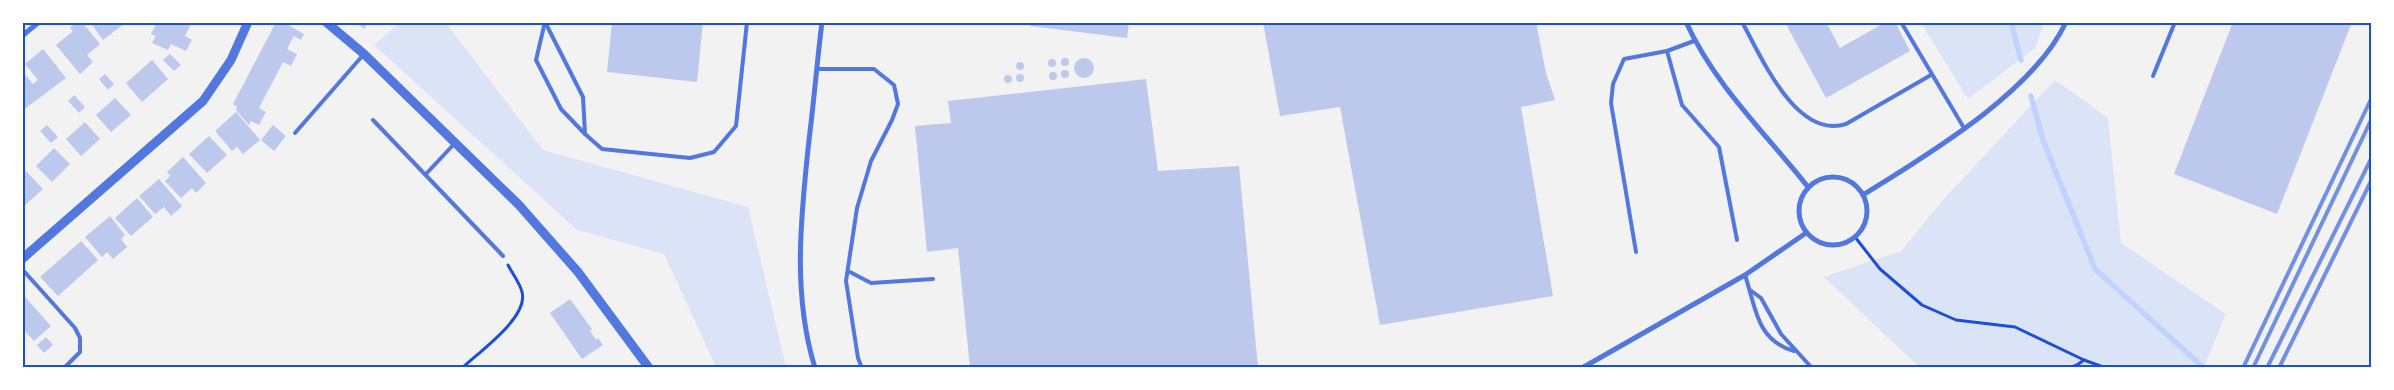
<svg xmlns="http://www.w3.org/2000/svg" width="2394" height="390" font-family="'Nunito Sans',sans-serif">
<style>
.green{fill:#dbe4f7}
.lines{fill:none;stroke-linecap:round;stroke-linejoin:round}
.stream{stroke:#bfd3fe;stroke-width:5.5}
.building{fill:#bdc9ec}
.path{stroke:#1d4ed8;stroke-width:3}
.service{stroke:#5277de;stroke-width:4}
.minor{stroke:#5277de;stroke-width:5}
.tertiary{stroke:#5277de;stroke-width:9}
.rail{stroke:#7290e2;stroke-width:4}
.neatline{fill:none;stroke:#1d4ed8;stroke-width:2}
</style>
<rect width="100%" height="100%" fill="#f2f2f2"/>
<g class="green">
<polygon points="399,23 446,23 543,150 748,207 786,367 716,367 664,254 577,230 374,45"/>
<polygon points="1921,23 2044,23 2035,48 1968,99"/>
<polygon points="2055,80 2108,118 2121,243 2226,314 2204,367 1919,367 1824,277 1901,251 1943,200"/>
</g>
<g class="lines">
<g class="stream">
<polyline points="2011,22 2021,60"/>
<polyline points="2031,96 2043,140 2095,269 2204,368"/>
</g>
</g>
<g class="building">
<polygon points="76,22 82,22 100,44 87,55 93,62 80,74 56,45 73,31 70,28"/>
<polygon points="90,22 123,22 124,24 103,40"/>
<polygon points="157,22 192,22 185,36 192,40 186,51 171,44 168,50 152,43 156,36 151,34"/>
<polygon points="276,22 283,22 304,34 301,40 294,36 287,49 297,54 291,66 283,62 259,108 266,112 259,125 251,121 249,125 236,110 237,107 233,104"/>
<polygon points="356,22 368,22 364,29"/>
<polygon points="612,22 703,22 697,82 607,72"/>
<polygon points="1030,22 1129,22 1127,38 1030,26"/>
<polygon points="1263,22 1536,22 1546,73 1555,100 1521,107 1553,296 1380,325 1340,107 1280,116"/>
<polygon points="1793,22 1826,22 1840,48 1886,22 1895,22 1910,51 1826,98 1787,26"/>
<polygon points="2233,22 2352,22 2277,214 2174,174"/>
<polygon points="43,49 66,78 22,111 22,71 33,84 38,80 25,64"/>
<polygon points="170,54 181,65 174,71 163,60"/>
<circle cx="1065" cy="62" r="4"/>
<circle cx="1084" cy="68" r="10"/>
<circle cx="1052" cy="63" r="4"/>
<polygon points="152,60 168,79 142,102 126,83"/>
<circle cx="1020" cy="66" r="4"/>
<circle cx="1065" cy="74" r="4"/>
<circle cx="1053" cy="76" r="4"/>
<circle cx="1020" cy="78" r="4"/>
<polygon points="105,74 114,84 108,90 99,79"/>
<circle cx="1008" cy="79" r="4"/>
<polygon points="1146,79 1158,171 1239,166 1258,368 970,368 958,248 927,252 915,126 951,123 948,101"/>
<polygon points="74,95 85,107 79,113 68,101"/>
<polygon points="115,98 131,115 111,132 96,115"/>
<polygon points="236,112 260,140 243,154 237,147 232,151 215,131"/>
<polygon points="85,122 100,139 81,156 66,139"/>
<polygon points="47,125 58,137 51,143 40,131"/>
<polygon points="273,125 286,136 274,151 261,140"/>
<polygon points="209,136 227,155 207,173 189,154"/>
<polygon points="54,148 70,164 52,182 36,166"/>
<polygon points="183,157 206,183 196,193 192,188 181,198 165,181 170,176 167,172"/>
<polygon points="26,171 43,189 22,208 22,174"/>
<polygon points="159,179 182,206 171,216 164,207 155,214 139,196"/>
<polygon points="137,198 153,217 131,236 115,218"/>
<polygon points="110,216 125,235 121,239 127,247 113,259 107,252 102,257 85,237"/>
<polygon points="81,241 98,260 58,296 40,277"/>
<polygon points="25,297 51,326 34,341 22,328 22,299"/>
<polygon points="570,299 592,329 590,331 596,340 598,338 603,345 582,359 550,313"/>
<polygon points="46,337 53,345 44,353 37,345"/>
</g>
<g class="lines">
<g class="path">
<polyline points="1855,237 1880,269 1922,305 1956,320 2015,327 2084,360 2106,368"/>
<path d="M462,368C479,352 529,317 522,292C520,283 512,273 508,265"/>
<polyline points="2069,368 2077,365 2084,360"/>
</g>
<g class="service">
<polyline points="545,22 583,97 585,134 602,149 690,158 714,152 736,126 747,22"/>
<path d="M1742,22C1761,56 1796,140 1846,124L1931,75"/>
<polyline points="1901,22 1964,128"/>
<polyline points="544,26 536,60 561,109 585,134"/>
<polyline points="1667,51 1682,105 1719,147 1737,240"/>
<polyline points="817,69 874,69 894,85 898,104 892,120 871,161 857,208 846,281 858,358 862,368"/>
<polyline points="2153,76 2175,22"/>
<polyline points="373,120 503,256"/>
<polyline points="295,133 364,54"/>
<polyline points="426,174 455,143"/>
<polyline points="1636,252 1611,103 1613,84 1624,59 1667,51 1694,41"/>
<polyline points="22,269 75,328 80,338 80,352 64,368"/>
<polyline points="848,271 871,283 933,279"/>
<path d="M1745,275C1756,308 1756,340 1794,351"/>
<polyline points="1750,290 1761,298 1781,334 1812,368"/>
</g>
<g class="minor">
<path d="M1686,22C1714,84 1766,134 1808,187"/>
<polyline points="22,36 39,22"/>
<circle cx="1833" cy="211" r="34"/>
<path d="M1863,195C1927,155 2034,92 2066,22"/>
<path d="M815,368C792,294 801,215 809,140C814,101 817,62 822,22"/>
<polyline points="1582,368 1745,275 1806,233"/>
</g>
<g class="tertiary">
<polyline points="326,22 364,54 519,205 578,272 649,368"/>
<polyline points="22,259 203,101 231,60 248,22"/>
</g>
<g class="rail">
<polyline points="2243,368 2372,97"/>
<polyline points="2253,368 2372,118"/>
<polyline points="2267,368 2372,157"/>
<polyline points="2279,368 2372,179"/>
</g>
</g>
<rect width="2394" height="390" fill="none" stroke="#ffffff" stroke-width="48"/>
<rect x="24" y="24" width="2346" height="342" class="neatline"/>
</svg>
